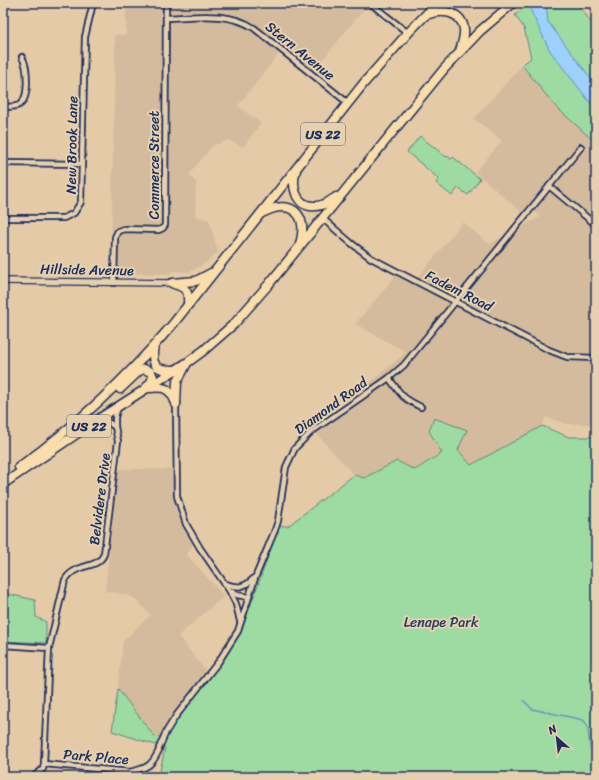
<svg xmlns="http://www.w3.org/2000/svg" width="599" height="780" font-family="Sriracha,sans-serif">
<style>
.built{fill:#d5bb9d}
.green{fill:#9ddba3;stroke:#5c8580}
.water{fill:#9dd0fa;stroke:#6990bc}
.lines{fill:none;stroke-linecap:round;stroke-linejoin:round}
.stream{stroke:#6990bc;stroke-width:1.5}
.minor-casing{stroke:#1b2f5e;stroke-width:8}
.tertiary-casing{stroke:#1b2f5e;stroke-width:8}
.trunk-casing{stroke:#1b2f5e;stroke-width:11}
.minor{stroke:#e7d0b0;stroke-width:4.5}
.tertiary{stroke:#e7d0b0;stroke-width:5.5}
.trunk{stroke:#faddab;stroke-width:8}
.labels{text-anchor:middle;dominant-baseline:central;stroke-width:4;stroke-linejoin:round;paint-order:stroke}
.shield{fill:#e7d0b0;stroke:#585f77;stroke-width:1}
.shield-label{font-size:13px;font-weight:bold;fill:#1b2f5e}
.street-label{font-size:14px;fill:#1b2f5e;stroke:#e7d0b0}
.park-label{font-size:14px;fill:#284065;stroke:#e7d0b0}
</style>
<rect width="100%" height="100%" fill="#e5caa7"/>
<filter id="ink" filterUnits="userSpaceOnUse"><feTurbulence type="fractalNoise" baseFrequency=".025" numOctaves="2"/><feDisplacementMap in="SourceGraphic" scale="8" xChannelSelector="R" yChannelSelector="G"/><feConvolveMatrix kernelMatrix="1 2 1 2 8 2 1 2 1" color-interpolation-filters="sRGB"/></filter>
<g filter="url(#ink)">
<g class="built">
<polygon points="126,3 369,3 311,74 281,51 238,106 261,123 243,147 228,140 212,146 189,175 196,182 195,216 209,220 218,252 207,262 190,272 171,271 171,274 169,274 111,273 115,35 126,35"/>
<polygon points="522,65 555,106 596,143 596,424 566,424 546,417 542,426 471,465 457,450 429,431 442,453 415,470 397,461 364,478 354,475 314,431 406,352 355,324 398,273 414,282 463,222 489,244 540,217 532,209 526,216 475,172 502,141 474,119"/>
<polygon points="118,469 178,469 179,493 196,538 187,555 224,596 178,636 210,676 170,728 165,738 154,736 118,689 123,641 150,615 135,599 128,595 105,591"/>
</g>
<g class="green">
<polygon points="531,3 577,3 596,29 596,143 555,106 522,65 531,58 524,28 515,15"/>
<polygon points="420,136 446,157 447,156 451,159 453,157 480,179 468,195 458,188 452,196 436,183 439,179 407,152"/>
<polygon points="434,418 467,430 458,450 471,465 542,426 569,437 596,437 596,777 148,777 160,771 165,748 112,731 118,689 154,736 165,738 170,728 210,676 241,632 279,526 288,526 354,475 364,478 397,461 415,470 442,453 429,431"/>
<polygon points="3,593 35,600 36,617 46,622 46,643 3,641"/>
</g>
<polygon class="water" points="531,3 546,3 548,22 596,85 596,110 550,51 528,5"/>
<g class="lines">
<path class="stream" d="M524,701L532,709L579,719C580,719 585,721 585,722C591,726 586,750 596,759"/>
<g class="minor-casing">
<g id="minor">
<polyline points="370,3 408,33"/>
<path d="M166,18C194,17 229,11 254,28L348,103"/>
<path d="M3,106C8,107 14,107 19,105C30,99 28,67 22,57"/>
<polyline points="3,163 82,164"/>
<polyline points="549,186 596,225"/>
<polyline points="3,218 64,218 74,213 81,202 85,37 93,3"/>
<polyline points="322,218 351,243 371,258 549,350 567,357 596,358"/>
<polyline points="114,283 115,237 118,231 124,229 159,230 163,228 165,225 166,3"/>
<path d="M389,378C401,395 402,398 421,407"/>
<polyline points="176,404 177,496 186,524 200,548 229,590 237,595 248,597"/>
<polyline points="100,418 108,422 115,427"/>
<path d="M226,584C237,588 244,588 253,579"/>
<polyline points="230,592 236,604 240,621"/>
<polyline points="3,645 49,648"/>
<polyline points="159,748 166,732 176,716 219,661 238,631 255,578 275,530 278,521 286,467 295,448 311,432 389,378 404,365 581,147"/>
<path d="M44,764L130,772C147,768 152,766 159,750"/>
<polyline points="3,777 6,777"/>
<path d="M33,777L43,769L44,764L49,648L65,580C76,562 98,570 104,554L118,441L115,427V417L118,407"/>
</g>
</g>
<g class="tertiary-casing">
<polyline id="tertiary" points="3,281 172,283"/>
</g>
<g class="trunk-casing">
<g id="trunk">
<path d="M426,15C440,9 461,10 464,29C465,36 462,44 460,51"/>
<path d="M296,170C291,185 295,208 316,206C324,206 330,201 336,197"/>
<path d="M262,213C290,198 309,213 300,244"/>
<polyline points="172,283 196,281 211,273"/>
<path d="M174,284C186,287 189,292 188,304"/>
<path d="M154,346C150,366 157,371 176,370"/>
<path d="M150,388C166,386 170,389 176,403"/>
<polyline points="120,389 139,371 144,369 151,372 153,377 151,382 146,388"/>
<polyline points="176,404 177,382 186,365"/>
<path d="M19,467C78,425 126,379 173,324L364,83L408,33L437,3"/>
<polyline points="3,484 100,418 188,362 203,351 234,324 269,284 444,69 480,31 513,3"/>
</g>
</g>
<use href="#minor" class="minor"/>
<use href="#tertiary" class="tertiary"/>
<use href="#trunk" class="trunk"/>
</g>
</g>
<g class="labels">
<g class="shield">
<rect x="301" y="123" width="44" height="22" rx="3"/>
<rect x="67" y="415" width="44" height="22" rx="3"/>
</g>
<g class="shield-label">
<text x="323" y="134">US 22</text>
<text x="89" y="426">US 22</text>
</g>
<g class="street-label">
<text transform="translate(300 51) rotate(39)">Stern Avenue</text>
<text transform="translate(72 145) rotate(-89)">New Brook Lane</text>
<text transform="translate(154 165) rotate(-90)">Commerce Street</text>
<text transform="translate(87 270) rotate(1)">Hillside Avenue</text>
<text transform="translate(459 291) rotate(27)">Fadem Road</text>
<text transform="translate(331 406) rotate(-36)">Diamond Road</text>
<text transform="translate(100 499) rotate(-83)">Belvidere Drive</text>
<text transform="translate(96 757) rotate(5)">Park Place</text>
</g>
<g class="park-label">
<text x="441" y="622">Lenape Park</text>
</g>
</g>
<rect width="599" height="780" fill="none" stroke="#e7d0b0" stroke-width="16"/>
<rect x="8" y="8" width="583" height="764" fill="none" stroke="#1b2f5e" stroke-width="1.5" filter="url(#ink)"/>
<g transform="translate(557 738) rotate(332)" stroke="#e7d0b0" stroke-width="3" paint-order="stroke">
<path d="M0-3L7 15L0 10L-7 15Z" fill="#1b2f5e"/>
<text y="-6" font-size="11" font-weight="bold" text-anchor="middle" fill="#1b2f5e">N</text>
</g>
</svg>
